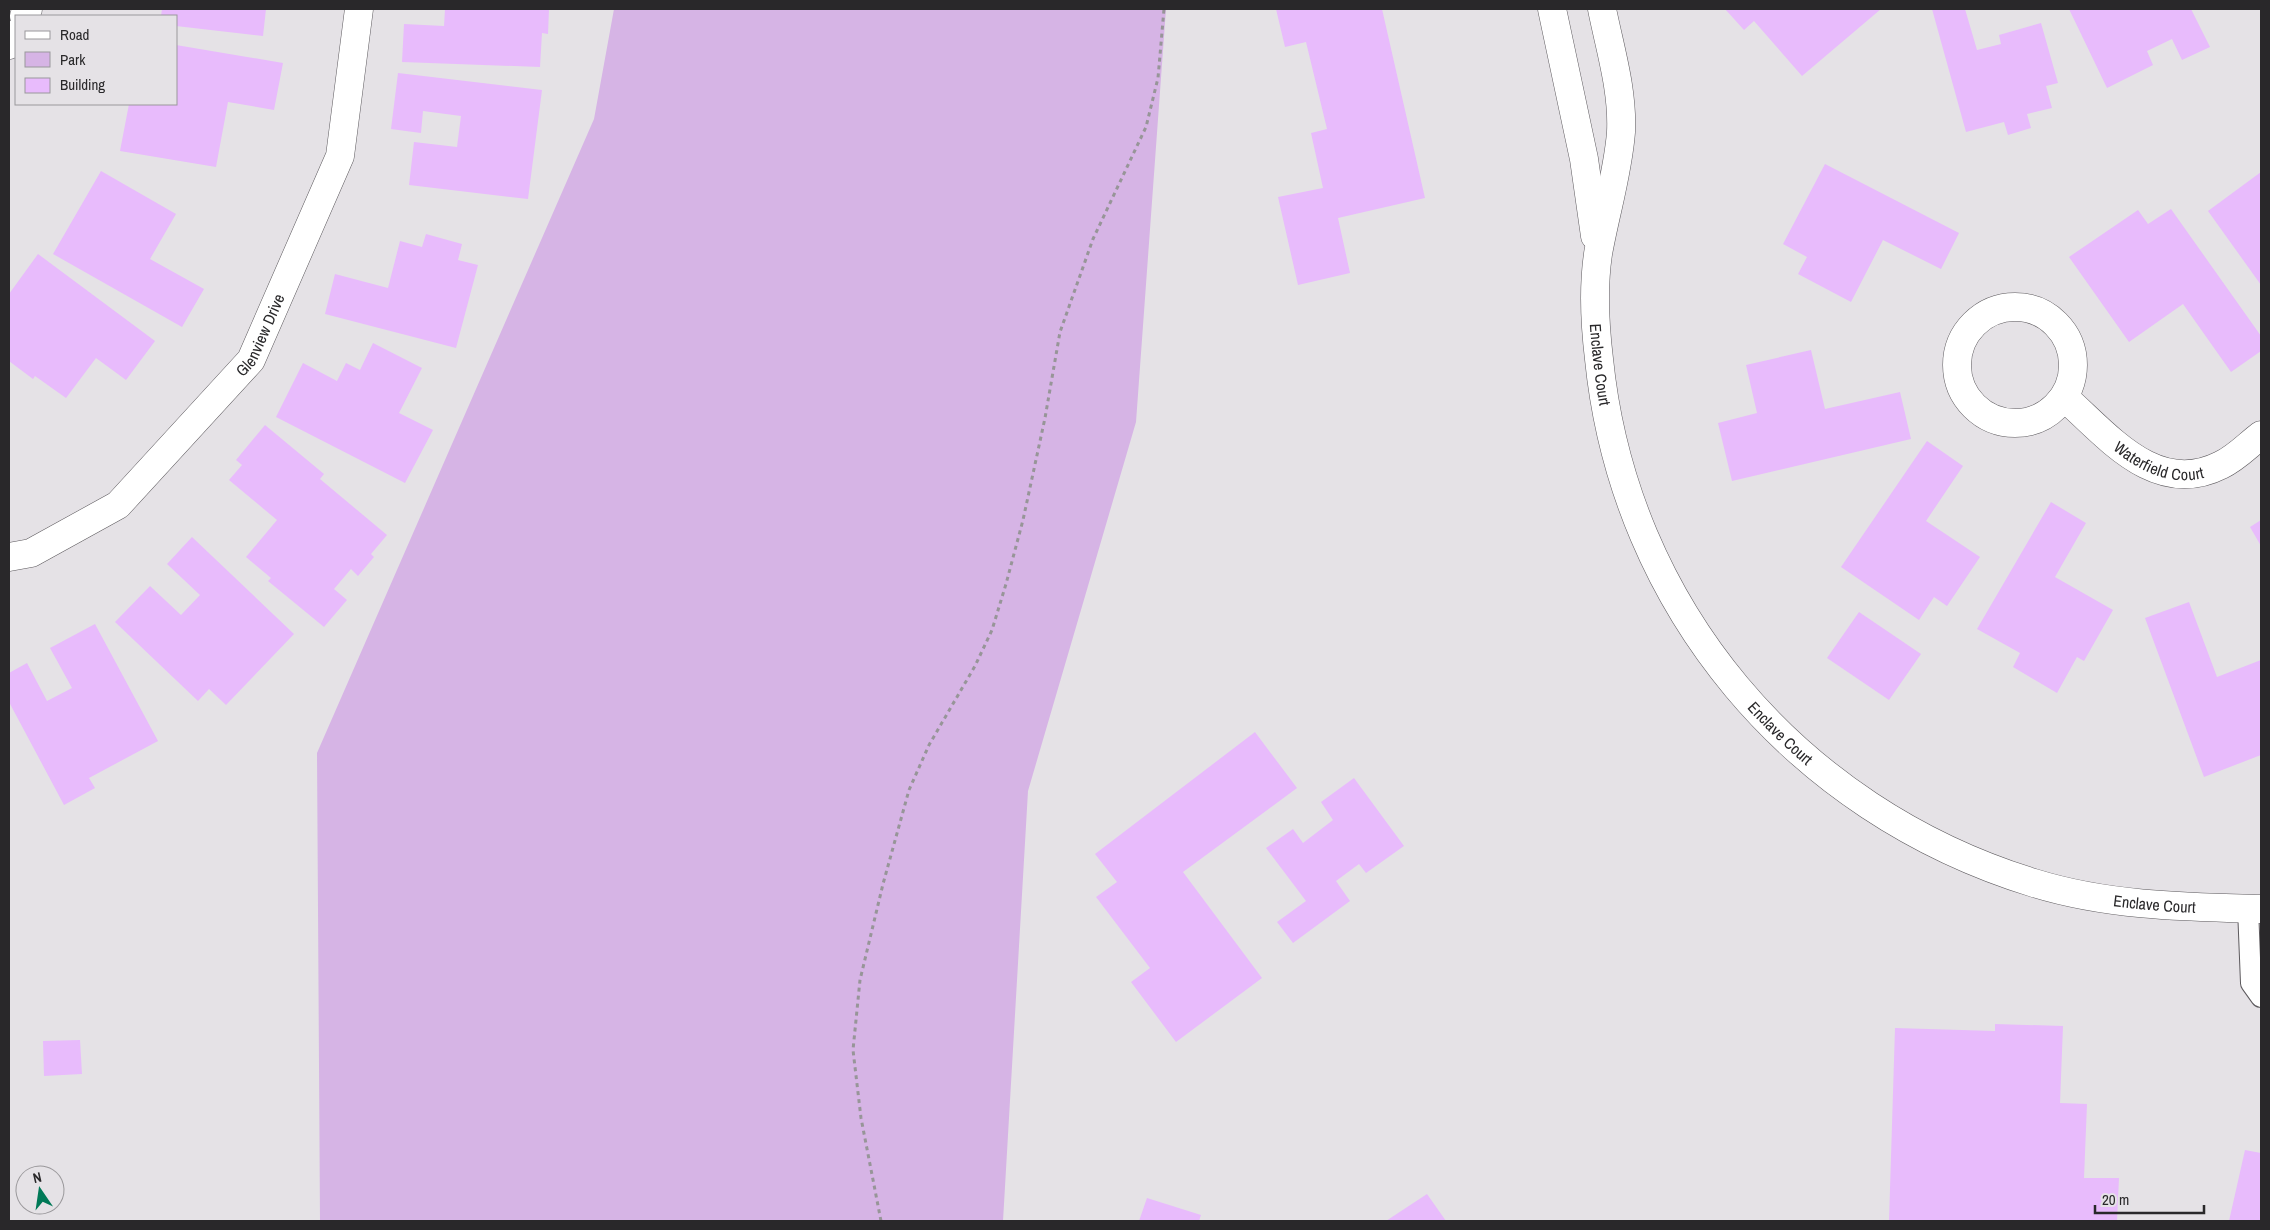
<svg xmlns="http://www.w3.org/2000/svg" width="2270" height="1230" font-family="'Archivo Narrow',sans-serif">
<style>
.green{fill:#d6b4e5}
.building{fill:#e8bbfc}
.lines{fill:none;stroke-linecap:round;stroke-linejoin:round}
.service-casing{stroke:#5c595d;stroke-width:22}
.minor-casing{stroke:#5c595d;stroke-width:29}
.path{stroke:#979598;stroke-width:3;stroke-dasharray:4 4;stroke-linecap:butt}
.service{stroke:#fff;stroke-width:20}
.minor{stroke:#fff;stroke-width:28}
.labels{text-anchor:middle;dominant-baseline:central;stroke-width:4.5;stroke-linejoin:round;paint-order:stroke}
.street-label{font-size:16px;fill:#29282a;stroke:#e5e2e6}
</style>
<rect width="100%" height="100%" fill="#e5e2e6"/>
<polygon class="green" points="614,9 1166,9 1136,422 1028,791 1003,1221 320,1221 317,753 594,119"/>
<g class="building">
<polygon points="162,9 266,9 263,36 176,26 176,16 161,16"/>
<polygon points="445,9 549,9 548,34 542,33 540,67 402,62 404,24 444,26"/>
<polygon points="1276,9 1382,9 1425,198 1338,218 1350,273 1298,285 1278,197 1323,188 1311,133 1327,129 1306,42 1285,47"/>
<polygon points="1725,9 1881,9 1802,76 1754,21 1744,30"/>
<polygon points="1932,9 1965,9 1977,50 2001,44 1999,35 2041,23 2058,83 2046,86 2052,108 2027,114 2031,128 2008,135 2004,122 1966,132"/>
<polygon points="2069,9 2191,9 2210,47 2182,60 2172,39 2147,51 2153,65 2107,88"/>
<polygon points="176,45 283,63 274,110 228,102 216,167 120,151 129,104 176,104"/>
<polygon points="398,73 542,90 528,199 409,185 414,142 457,147 461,116 423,111 421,133 391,129"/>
<polygon points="1825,164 1959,233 1941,269 1883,240 1851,302 1798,274 1807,257 1783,244"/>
<polygon points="101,171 176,214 150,259 204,289 182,327 53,254"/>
<polygon points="2261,172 2261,285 2208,211"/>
<polygon points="2171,209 2261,336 2261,351 2231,372 2183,304 2129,342 2069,257 2138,210 2148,224"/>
<polygon points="426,234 462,244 458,260 478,265 456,348 325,314 335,274 388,288 400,241 422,247"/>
<polygon points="38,254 155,341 126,380 96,358 66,398 35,376 33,379 9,361 9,294"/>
<polygon points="373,343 422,368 399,413 433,430 405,483 276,417 303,363 337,381 346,363 360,370"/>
<polygon points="1811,350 1825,409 1900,392 1911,439 1732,481 1718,423 1757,413 1746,365"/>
<polygon points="265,425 324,474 320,479 387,535 371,554 374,557 358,576 351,569 334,589 347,600 324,627 268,581 271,578 246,557 277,520 229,480 242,465 236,460"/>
<polygon points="1927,441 1963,466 1926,521 1980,557 1947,606 1934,597 1919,620 1841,567"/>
<polygon points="2051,502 2086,523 2055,577 2113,610 2084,661 2077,657 2057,693 2013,667 2020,653 1977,629"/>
<polygon points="2261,520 2261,546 2250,527"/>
<polygon points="192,537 294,634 226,705 209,689 198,701 115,622 150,586 181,615 200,595 167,564"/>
<polygon points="2189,602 2217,677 2261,660 2261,755 2204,777 2145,618"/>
<polygon points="1859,612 1921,654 1889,700 1827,658"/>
<polygon points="95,624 158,741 89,778 95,788 64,805 9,702 9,673 27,663 47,701 72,688 50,648"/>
<polygon points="1255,732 1297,788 1183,872 1262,978 1176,1042 1131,982 1150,968 1096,897 1117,882 1095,854"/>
<polygon points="1354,778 1404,846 1366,873 1359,864 1336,881 1350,901 1293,943 1277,922 1306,901 1266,848 1293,829 1303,843 1333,820 1321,802"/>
<polygon points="1995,1024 2063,1026 2060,1103 2087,1104 2084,1178 2119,1178 2117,1221 1889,1221 1895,1028 1995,1031"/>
<polygon points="80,1040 82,1074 44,1076 43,1041"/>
<polygon points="2245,1150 2261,1153 2261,1221 2229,1221"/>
<polygon points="1427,1194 1446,1221 1386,1221"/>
<polygon points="1147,1198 1201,1215 1199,1221 1139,1221"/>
</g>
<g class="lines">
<g class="service-casing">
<polyline id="service" points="2248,908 2251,983 2261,997"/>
</g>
<g class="minor-casing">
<g id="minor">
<polyline points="1552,9 1584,159 1595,236"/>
<path id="s1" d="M1602,9C1610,49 1623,90 1621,132C1618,173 1605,214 1598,254C1593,288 1595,326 1599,359C1624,608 1796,810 2034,883C2108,906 2185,907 2261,909"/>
<polyline points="24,16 28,9"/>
<polyline points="9,45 16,34"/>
<circle cx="2015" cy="365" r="58"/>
<path id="s2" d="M2064,397C2108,436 2156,498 2221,465C2236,458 2248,445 2261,435"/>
<path id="s3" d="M9,557L31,553L118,505L251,360L340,156L359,9"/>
</g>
</g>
<polyline class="path" points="881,1221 861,1118 853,1050 860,980 883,884 909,790 929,745 975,666 992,630 1006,584 1023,520 1045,418 1060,332 1093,239 1146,127 1158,78 1164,9"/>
<use href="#service" class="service"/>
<use href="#minor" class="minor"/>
</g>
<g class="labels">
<g class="street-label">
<text stroke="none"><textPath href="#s3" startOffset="345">Glenview Drive</textPath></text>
<text stroke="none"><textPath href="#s1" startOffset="360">Enclave Court</textPath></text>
<text stroke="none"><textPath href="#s2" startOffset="118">Waterfield Court</textPath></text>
<text stroke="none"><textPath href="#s1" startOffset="779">Enclave Court</textPath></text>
<text stroke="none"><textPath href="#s1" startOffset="1199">Enclave Court</textPath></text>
</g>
</g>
<rect width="2270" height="1230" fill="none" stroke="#29282a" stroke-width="20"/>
<rect x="15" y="15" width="162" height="90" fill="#e5e2e6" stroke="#9a989b"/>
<rect x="25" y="31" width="25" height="8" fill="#ffffff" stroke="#9a989b"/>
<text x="60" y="40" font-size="15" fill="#29282a">Road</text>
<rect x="25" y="52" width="25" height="15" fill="#d6b4e5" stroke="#9a989b"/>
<text x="60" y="65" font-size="15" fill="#29282a">Park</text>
<rect x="25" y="78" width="25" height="15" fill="#e8bbfc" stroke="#9a989b"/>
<text x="60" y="90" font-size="15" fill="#29282a">Building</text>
<g transform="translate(40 1190) rotate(347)"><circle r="24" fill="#e5e2e6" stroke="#9a989b"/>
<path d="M0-4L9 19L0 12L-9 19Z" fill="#007957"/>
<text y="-8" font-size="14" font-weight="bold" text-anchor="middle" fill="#29282a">N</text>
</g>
<path d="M2095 1205v8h109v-8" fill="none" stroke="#29282a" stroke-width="2.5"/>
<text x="2102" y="1205" font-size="15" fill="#29282a" stroke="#e5e2e6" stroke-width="4" paint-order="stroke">20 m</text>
</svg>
